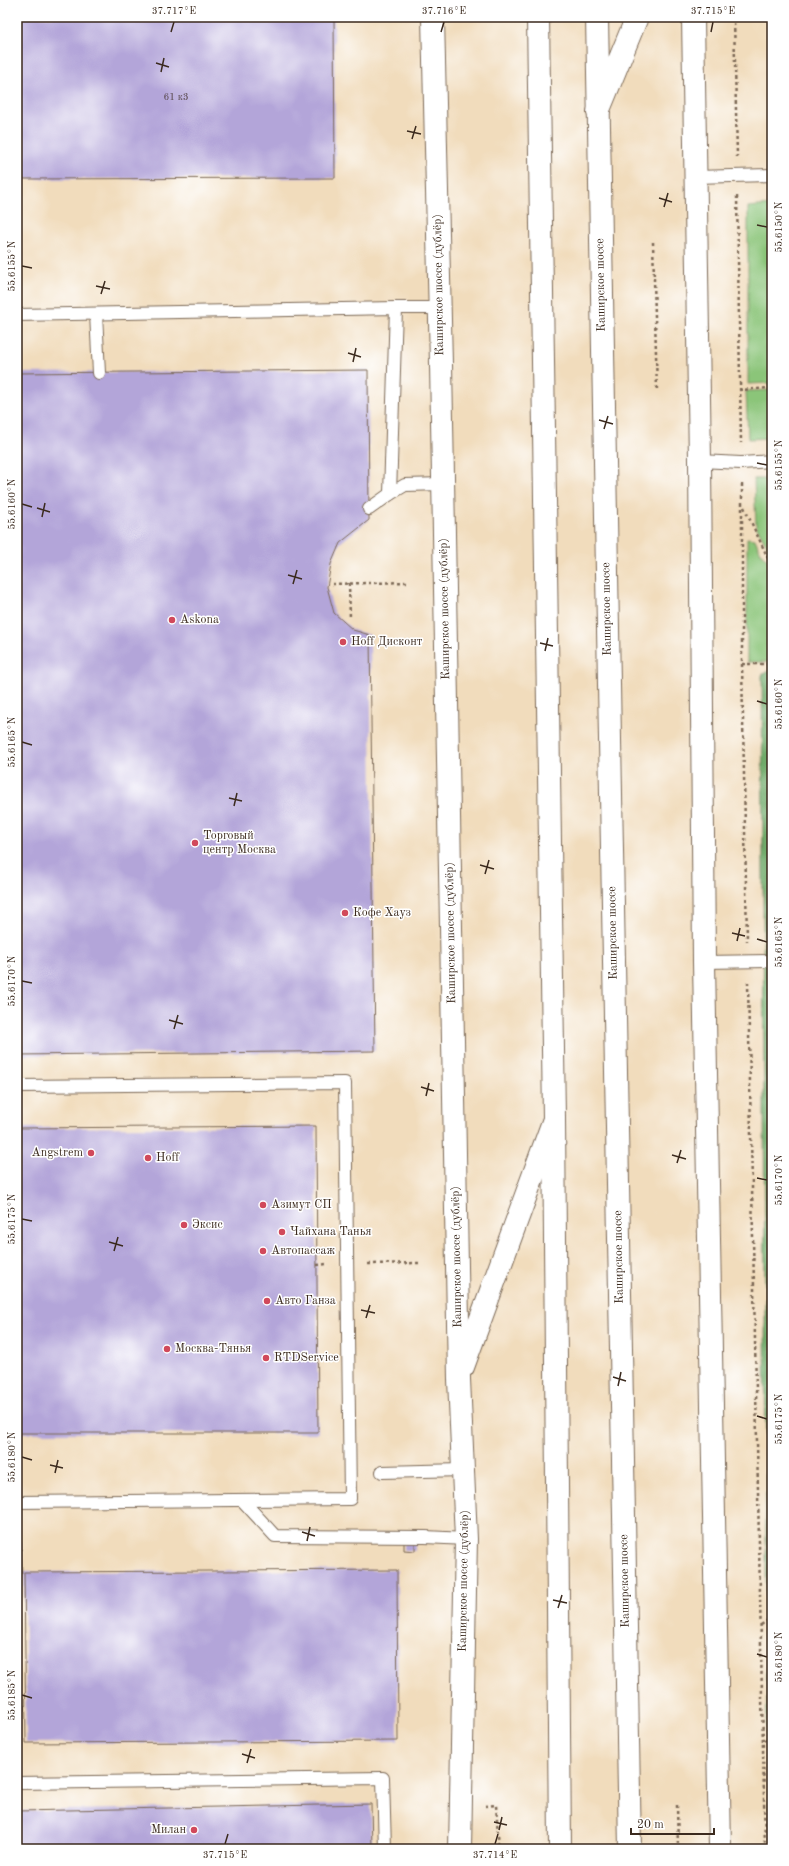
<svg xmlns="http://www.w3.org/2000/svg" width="789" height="1866" font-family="'Old Standard TT',serif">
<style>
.green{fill:#8bc579;stroke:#63784c}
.forest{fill:#70aa69;stroke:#566a44}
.building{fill:#b3a5d9}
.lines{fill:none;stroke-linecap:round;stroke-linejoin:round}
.service-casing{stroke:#7b6855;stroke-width:14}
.secondary-casing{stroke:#7b6855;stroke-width:24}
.primary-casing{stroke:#7b6855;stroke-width:24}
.path{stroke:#7b6855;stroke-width:2.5;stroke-dasharray:3 3;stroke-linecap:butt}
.service{stroke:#fff;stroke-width:12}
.secondary{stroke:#fff;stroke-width:22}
.primary{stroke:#fff;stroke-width:22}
.ticks{fill:none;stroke:#3b2a1e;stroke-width:1.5}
.poi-dot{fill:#d1495b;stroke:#fff;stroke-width:1.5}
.labels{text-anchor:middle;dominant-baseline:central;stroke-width:3;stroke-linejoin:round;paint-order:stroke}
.number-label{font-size:10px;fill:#59494d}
.street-label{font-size:12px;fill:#3b2a1e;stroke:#fff}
.poi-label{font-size:12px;fill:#3b2a1e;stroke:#fff;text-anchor:start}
.neatline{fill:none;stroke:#3b2a1e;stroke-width:1.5}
.ticks-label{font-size:10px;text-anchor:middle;fill:#3b2a1e}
</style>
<rect width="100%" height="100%" fill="#fff"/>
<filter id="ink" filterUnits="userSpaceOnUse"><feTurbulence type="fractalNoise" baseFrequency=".025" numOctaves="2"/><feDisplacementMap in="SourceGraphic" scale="8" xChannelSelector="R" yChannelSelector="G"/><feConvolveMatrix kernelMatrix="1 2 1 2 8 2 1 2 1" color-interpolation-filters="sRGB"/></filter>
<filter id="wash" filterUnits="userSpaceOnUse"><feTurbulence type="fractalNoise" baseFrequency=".012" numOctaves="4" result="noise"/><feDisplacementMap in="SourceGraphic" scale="16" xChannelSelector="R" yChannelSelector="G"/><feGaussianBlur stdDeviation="0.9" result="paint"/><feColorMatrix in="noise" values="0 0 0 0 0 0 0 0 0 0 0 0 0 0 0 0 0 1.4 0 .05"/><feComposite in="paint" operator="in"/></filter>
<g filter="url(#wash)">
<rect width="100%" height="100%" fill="#f1dcbc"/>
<g class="green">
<polygon points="772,205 772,383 748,384 748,207"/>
<polygon points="772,390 772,438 748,439 746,391"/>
<polygon points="754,479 772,479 772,554 756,526"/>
<polygon points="747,538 755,539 760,551 772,566 772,662 747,662"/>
</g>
<polygon class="forest" points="772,668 772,1849 767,1748 762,675"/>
<g id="blocks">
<g class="building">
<polygon points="17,17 334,17 335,178 17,179"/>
<polygon points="368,370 369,520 340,543 331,564 327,587 334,613 353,630 370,635 375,1051 17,1055 17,373"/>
<polygon points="316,1126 318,1433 17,1433 17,1128"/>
<polygon points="17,1542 21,1542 22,1573 17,1573"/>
<polygon points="404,1542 415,1542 415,1551 404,1550"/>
<polygon points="397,1570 398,1741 26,1743 24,1572"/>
<polygon points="371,1804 372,1849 17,1849 17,1811"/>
</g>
</g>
</g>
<g filter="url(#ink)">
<use href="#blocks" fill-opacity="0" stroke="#7b6855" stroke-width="1"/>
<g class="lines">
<g class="service-casing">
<g id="service">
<polyline points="695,177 772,175"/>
<polyline points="396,308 440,308"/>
<polyline points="96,314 99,373"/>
<polyline points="17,315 396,308 390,494 405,485 443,484"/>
<polyline points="700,461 741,463 772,461"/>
<polyline points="369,509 390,494"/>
<polyline points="704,962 772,961"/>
<polyline points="17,1086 345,1083 350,1499 17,1502"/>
<polyline points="382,1472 463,1470"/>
<polyline points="242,1500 275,1536 425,1537 466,1539"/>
<polyline points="17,1783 383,1778 385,1849"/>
</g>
</g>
<g class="secondary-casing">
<g id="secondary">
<polyline points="433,17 441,364 459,1379 466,1539 460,1849"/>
<polyline points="693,17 700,461 704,962 720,1849"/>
<polyline points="598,112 637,17"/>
<polyline points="463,1367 554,1119"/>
</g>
</g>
<g class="primary-casing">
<g id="primary">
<polyline points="538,17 554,1118 560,1849"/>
<polyline points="597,17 630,1849"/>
</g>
</g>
<g class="path">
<polyline points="734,17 737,157"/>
<polyline points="737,196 741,443"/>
<polyline points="653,242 657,391"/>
<polyline points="739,390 772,388"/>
<polyline points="742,484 742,664 747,941"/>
<polyline points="744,507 768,558 772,562"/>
<polyline points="349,583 350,619"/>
<polyline points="332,584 407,582"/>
<polyline points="742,664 772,664"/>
<polyline points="748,982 765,1849"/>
<polyline points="368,1264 419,1263"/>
<polyline points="317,1265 327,1264"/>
<polyline points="761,1625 772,1617"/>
<polyline points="764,1741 772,1734"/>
<polyline points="677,1805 678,1849"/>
<polyline points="485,1806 496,1805 499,1849"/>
</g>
<use href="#service" class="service"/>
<use href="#secondary" class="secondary"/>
<use href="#primary" class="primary"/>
</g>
</g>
<path class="ticks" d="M171,32L174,22M441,32L444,22M711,32L713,22M156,63L169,67M161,72L164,58M407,131L421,134M412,139L416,126M659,198L672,202M664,207L668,193M757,225L767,227M22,266L32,268M96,286L110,289M101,294L105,281M348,353L361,357M353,362L356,348M599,420L613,424M604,429L608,416M757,463L767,465M22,504L32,507M37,508L50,512M42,517L45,503M288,575L302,579M293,584L297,570M540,643L553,646M545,651L548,638M757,701L767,704M22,742L32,745M229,798L242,801M234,806L237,793M480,865L494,869M485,874L489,860M732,933L745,936M757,939L767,942M737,941L740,928M22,981L32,983M169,1020L183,1024M174,1029L178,1015M421,1087L434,1091M426,1096L429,1083M672,1155L686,1159M677,1163L681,1150M757,1178L767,1180M22,1219L32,1221M109,1242L123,1246M114,1251L118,1237M361,1310L375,1313M366,1318L370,1305M613,1377L626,1381M618,1386L621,1372M757,1416L767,1419M22,1457L32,1460M50,1465L63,1468M55,1473L58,1460M302,1532L315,1536M307,1541L310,1527M553,1600L567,1603M558,1608L562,1595M757,1654L767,1657M22,1695L32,1698M242,1754L255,1758M247,1763L251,1749M494,1822L507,1825M499,1830L502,1817M225,1844L228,1834M495,1844L498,1834"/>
<g class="poi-dot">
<circle cx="172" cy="620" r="4"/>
<circle cx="343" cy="642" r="4"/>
<circle cx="195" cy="843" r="4"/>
<circle cx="345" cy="913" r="4"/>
<circle cx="91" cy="1153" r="4"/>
<circle cx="148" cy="1158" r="4"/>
<circle cx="263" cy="1205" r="4"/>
<circle cx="184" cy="1225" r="4"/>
<circle cx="282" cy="1232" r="4"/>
<circle cx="263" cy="1251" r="4"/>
<circle cx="267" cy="1301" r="4"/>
<circle cx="167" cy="1349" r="4"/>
<circle cx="266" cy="1358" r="4"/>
<circle cx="194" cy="1830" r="4"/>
</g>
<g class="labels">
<g class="number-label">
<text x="176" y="97">61 к3</text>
</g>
<g class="street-label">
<text transform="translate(439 285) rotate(-91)">Каширское шоссе (дублёр)</text>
<text transform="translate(601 285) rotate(-91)">Каширское шоссе</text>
<text transform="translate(445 609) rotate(-91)">Каширское шоссе (дублёр)</text>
<text transform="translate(607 609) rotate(-91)">Каширское шоссе</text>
<text transform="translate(451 933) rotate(-91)">Каширское шоссе (дублёр)</text>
<text transform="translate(613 933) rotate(-91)">Каширское шоссе</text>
<text transform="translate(457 1257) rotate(-91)">Каширское шоссе (дублёр)</text>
<text transform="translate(619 1257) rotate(-91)">Каширское шоссе</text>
<text transform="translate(464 1581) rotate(-89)">Каширское шоссе (дублёр)</text>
<text transform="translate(625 1581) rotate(-91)">Каширское шоссе</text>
</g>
<g class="poi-label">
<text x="180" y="620">Askona</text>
<text x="351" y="642">Hoff Дисконт</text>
<text x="203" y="836">Торговый<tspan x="203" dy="14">центр Москва</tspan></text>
<text x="353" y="913">Кофе Хауз</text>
<text x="83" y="1153" text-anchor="end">Angstrem</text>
<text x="156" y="1158">Hoff</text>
<text x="271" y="1205">Азимут СП</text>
<text x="192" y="1225">Эксис</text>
<text x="290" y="1232">Чайхана Танья</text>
<text x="271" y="1251">Автопассаж</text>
<text x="275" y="1301">Авто Ганза</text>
<text x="175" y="1349">Москва-Тянья</text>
<text x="274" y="1358">RTDService</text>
<text x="186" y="1830" text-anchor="end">Милан</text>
</g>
</g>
<rect width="789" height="1866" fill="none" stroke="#fff" stroke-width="44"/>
<path d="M631 1828v6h83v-6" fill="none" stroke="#3b2a1e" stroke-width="2"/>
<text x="637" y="1828" font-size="12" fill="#3b2a1e" stroke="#ffffff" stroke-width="3" paint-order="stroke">20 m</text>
<rect x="22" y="22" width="745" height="1822" class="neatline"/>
<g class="ticks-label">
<text x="174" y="14">37.717°E</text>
<text x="444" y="14">37.716°E</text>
<text x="713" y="14">37.715°E</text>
<text transform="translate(778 227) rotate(-90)" y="4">55.6150°N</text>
<text transform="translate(11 266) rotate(-90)" y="4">55.6155°N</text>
<text transform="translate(778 465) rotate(-90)" y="4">55.6155°N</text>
<text transform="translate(11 504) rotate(-90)" y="4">55.6160°N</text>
<text transform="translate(778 704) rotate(-90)" y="4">55.6160°N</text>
<text transform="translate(11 742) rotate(-90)" y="4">55.6165°N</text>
<text transform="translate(778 942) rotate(-90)" y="4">55.6165°N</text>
<text transform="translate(11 981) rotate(-90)" y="4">55.6170°N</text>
<text transform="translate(778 1180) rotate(-90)" y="4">55.6170°N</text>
<text transform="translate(11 1219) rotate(-90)" y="4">55.6175°N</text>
<text transform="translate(778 1419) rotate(-90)" y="4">55.6175°N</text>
<text transform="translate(11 1457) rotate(-90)" y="4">55.6180°N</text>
<text transform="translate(778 1657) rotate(-90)" y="4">55.6180°N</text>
<text transform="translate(11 1695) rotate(-90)" y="4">55.6185°N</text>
<text x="225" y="1858">37.715°E</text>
<text x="495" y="1858">37.714°E</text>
</g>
</svg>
